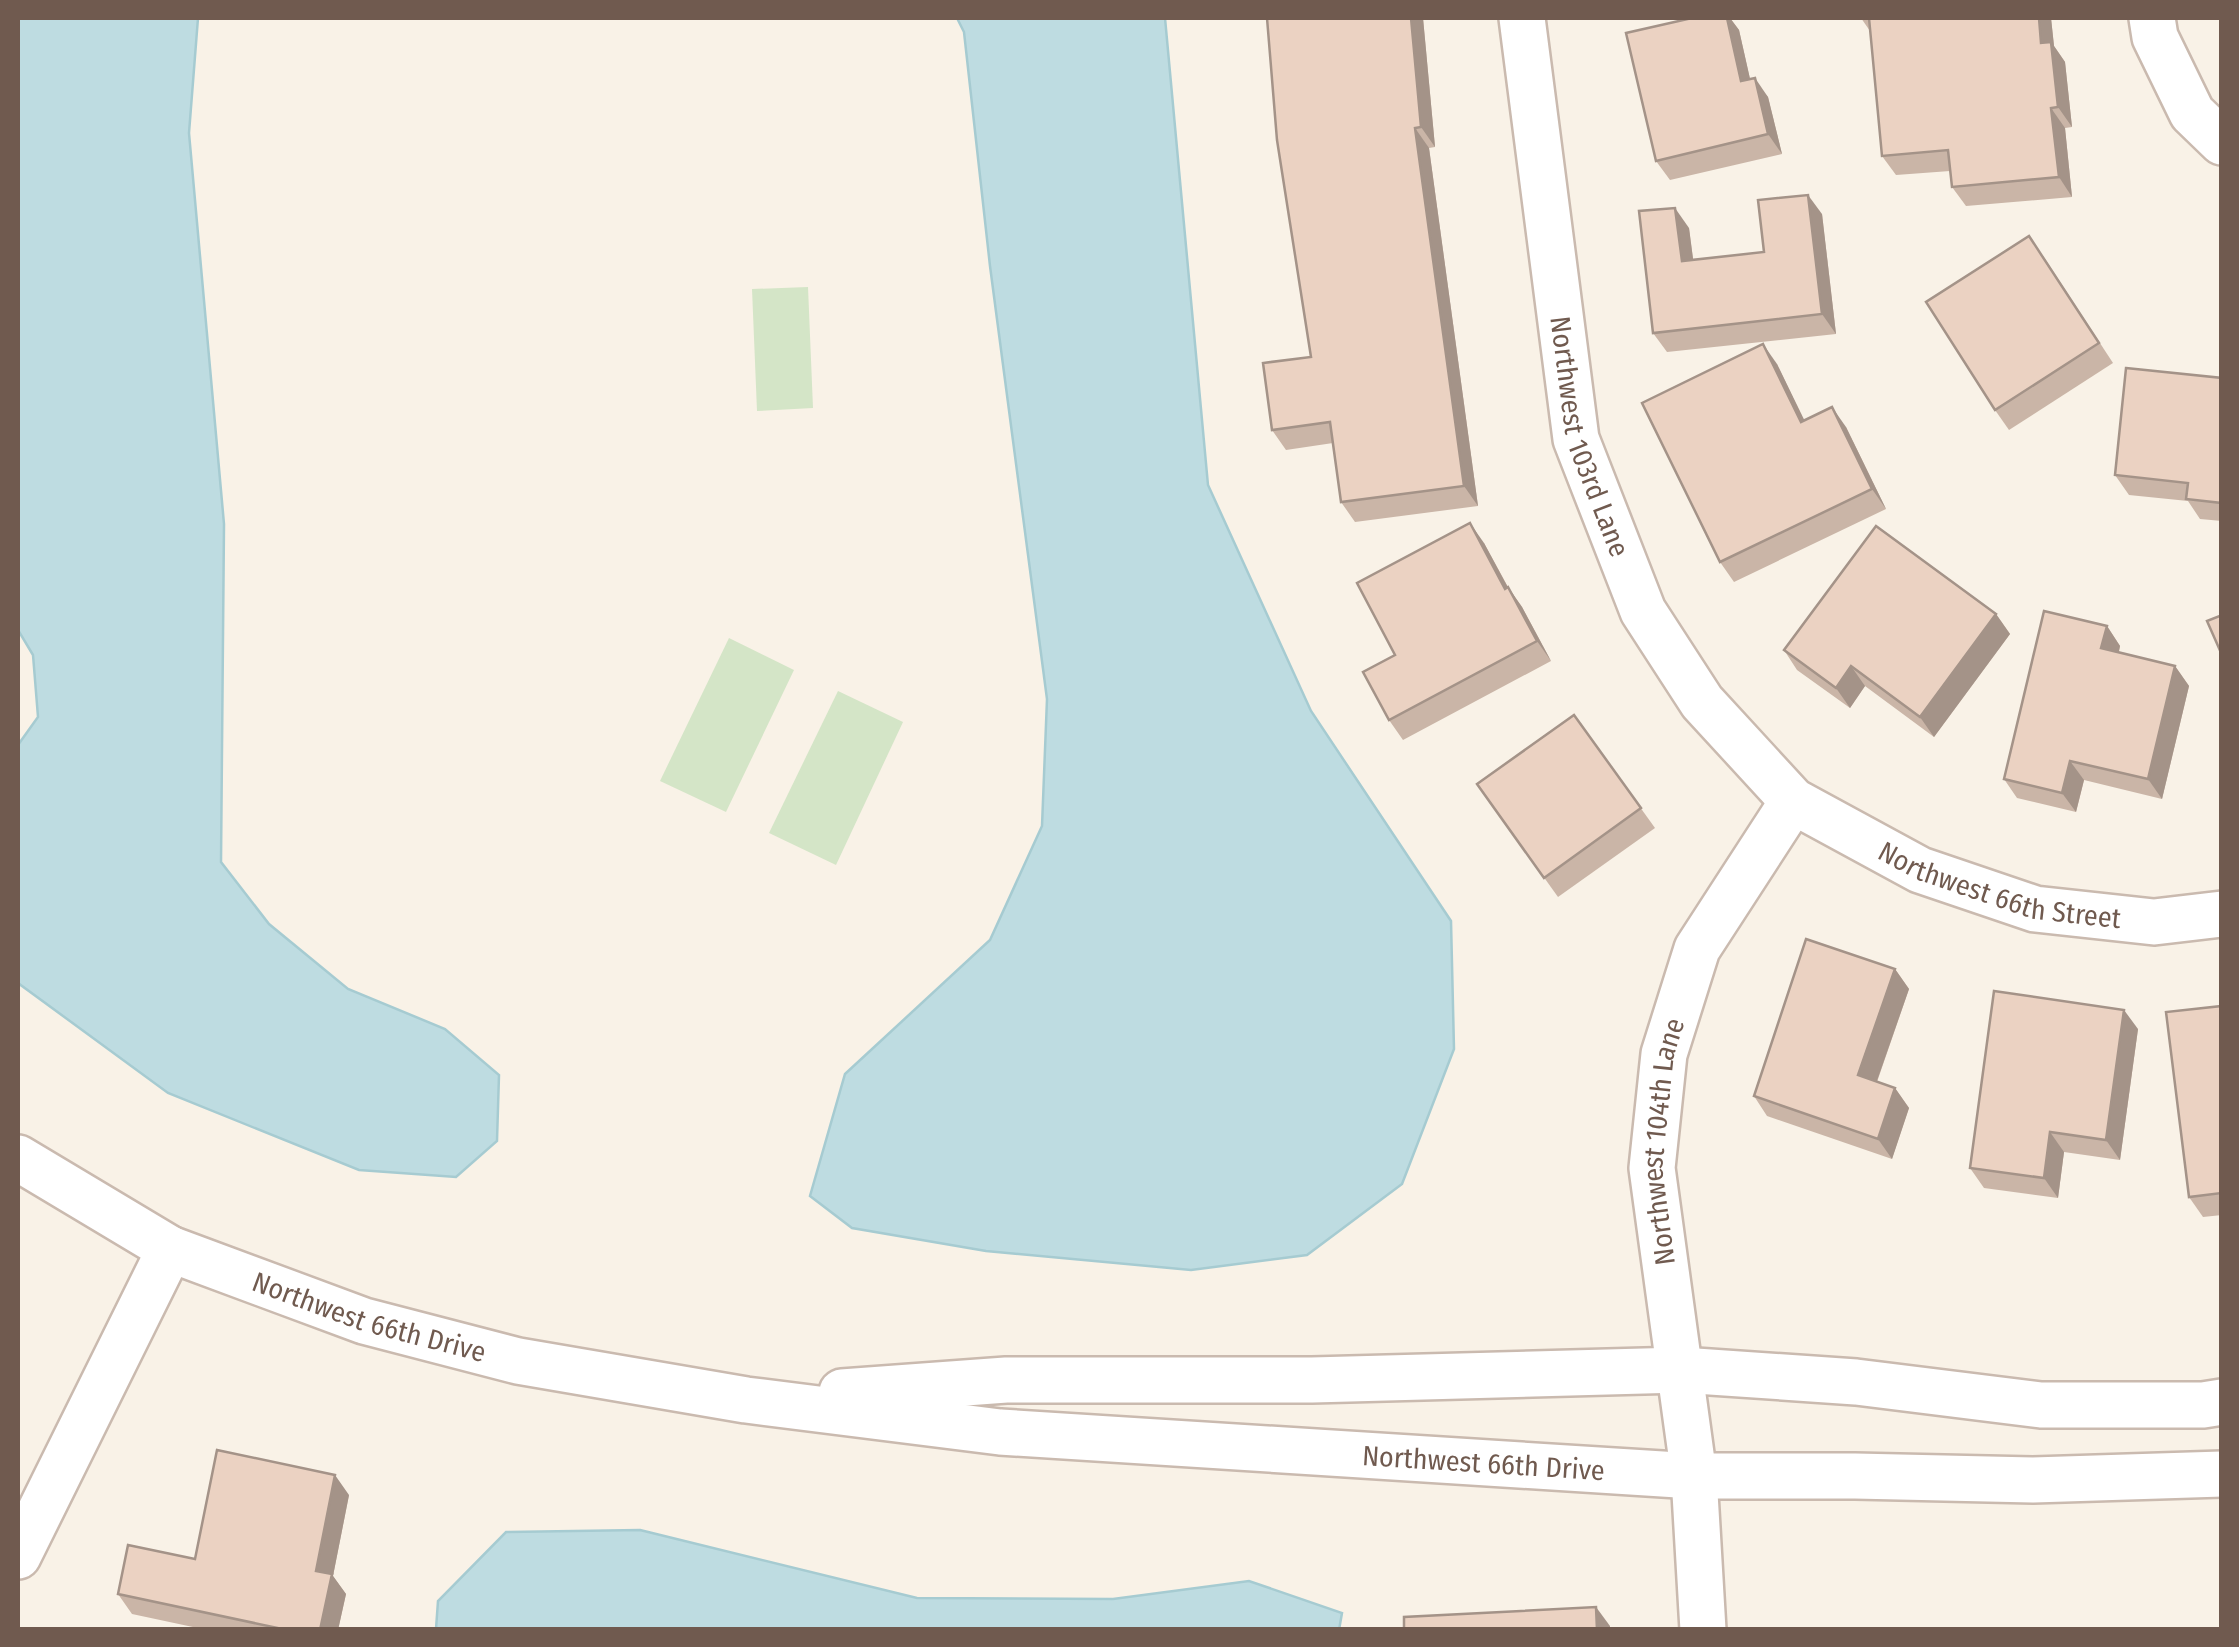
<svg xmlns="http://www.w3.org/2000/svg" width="2239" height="1647" font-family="'Fira Sans Condensed',sans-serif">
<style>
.green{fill:#d4e5c7}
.water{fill:#bedce1;stroke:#a6cbd1;stroke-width:2.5}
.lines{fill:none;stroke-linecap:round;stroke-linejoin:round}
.street-casing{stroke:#cabaaf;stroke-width:50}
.street{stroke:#fff;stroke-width:45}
.wall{fill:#cab5a7}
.shaded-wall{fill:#a49388}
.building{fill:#ebd2c2;stroke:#a49388;stroke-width:2.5}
.labels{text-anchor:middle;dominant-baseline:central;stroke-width:9;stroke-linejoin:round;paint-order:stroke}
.street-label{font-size:28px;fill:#705a4f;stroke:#fdf6ed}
</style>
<rect width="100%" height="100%" fill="#f9f2e7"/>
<g class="green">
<polygon points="808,287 813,408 757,411 752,289"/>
<polygon points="729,638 794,670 726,812 660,781"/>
<polygon points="838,691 903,722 836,865 769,833"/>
</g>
<g class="water">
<polygon points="18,18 198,18 189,133 224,524 221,862 269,924 348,989 445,1029 499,1075 497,1141 456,1177 359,1170 168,1093 18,983 18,745 38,717 33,655 18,630"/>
<polygon points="957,18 1165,18 1208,485 1311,711 1451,921 1454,1049 1402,1184 1307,1255 1191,1270 986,1251 852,1228 810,1196 845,1074 990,940 1042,826 1047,699 990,266 964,32"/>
<polygon points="640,1530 917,1598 1113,1599 1249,1581 1342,1613 1339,1630 436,1629 438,1601 506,1532"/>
</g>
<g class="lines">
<g class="street-casing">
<g id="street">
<path id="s1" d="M1522,18L1576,439L1643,611L1702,702L1793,801L1920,870L2035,909L2154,922L2222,914"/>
<polyline points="2152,18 2155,37 2192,113 2222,142"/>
<path id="s2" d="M18,1158L170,1249L364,1321L518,1361L746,1400L1000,1432L1694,1476H1855L2033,1480L2222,1474"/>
<polyline points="842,1392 1006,1380 1312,1380 1681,1370 1856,1382 2041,1405 2203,1405 2222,1402"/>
<polyline points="18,1556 170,1249"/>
<path id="s3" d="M1703,1630L1694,1476L1652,1168L1664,1054L1697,949L1793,801"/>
</g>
</g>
<use href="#street" class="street"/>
</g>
<g class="wall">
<polygon points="1423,18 1435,147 1429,148 1478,506 1355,522 1341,502 1333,443 1286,450 1272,430 1311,357"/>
<polygon points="1692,18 1730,18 1739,30 1750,79 1768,97 1782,154 1670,180 1656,161"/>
<polygon points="1861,18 2051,18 2054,46 2065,62 2072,127 2065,128 2072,197 1966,206 1952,187 1950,171 1896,175 1882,156 1870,31"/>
<polygon points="1822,214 1836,334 1667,352 1653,333 1689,228 1693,260 1764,252"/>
<polygon points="2043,256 2113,363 2009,430 1995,410"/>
<polygon points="1777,364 1804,421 1846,427 1886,509 1734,582 1720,562"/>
<polygon points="2222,378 2222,521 2200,519 2188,501 2129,495 2115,475"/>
<polygon points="1484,543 1508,587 1522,607 1551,661 1403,740 1389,720 1395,655"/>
<polygon points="1996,614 2010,634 1934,737 1865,686 1850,708 1797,670 1784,650"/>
<polygon points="2107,626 2120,646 2119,652 2175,666 2189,686 2162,799 2084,780 2076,812 2017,798 2004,779"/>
<polygon points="1574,715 1655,828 1558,897 1477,784"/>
<polygon points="1895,969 1909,989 1877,1082 1895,1088 1909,1108 1892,1159 1767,1116 1754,1096"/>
<polygon points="2222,1006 2222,1215 2203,1217 2189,1197"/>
<polygon points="2138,1029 2120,1160 2064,1152 2058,1198 1984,1188 1970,1168"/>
<polygon points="349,1495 333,1576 346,1594 338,1630 207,1630 132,1614 118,1594 195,1559"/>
</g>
<g class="shaded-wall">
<polygon points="1411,18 1423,18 1435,147 1421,127"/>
<polygon points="1727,18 1730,18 1739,30 1755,101 1741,81"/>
<polygon points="2039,18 2051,18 2054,46 2065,62 2072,127 2058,107 2041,43"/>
<polygon points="1755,78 1768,97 1782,154 1768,134"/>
<polygon points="2051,108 2065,128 2072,197 2059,177"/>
<polygon points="1415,128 1429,148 1478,506 1464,486"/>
<polygon points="1808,195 1822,214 1836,334 1822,314"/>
<polygon points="1675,208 1689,228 1696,281 1682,261"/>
<polygon points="1763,344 1777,364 1815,442 1801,422"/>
<polygon points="1832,407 1846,427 1886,509 1872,489"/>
<polygon points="1470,523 1484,543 1519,608 1505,589"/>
<polygon points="1508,587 1522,607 1551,661 1537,641"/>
<polygon points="1996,614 2010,634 1934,737 1920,717"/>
<polygon points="2107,626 2120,646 2115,668 2101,648"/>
<polygon points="1851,666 1865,686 1850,708 1836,688"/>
<polygon points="2175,666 2189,686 2162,799 2148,779"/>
<polygon points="2070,761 2084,780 2076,812 2062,793"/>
<polygon points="1895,969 1909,989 1872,1095 1858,1075"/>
<polygon points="2124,1010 2138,1029 2120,1160 2106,1140"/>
<polygon points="1895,1088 1909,1108 1892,1159 1878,1139"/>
<polygon points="2050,1132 2064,1152 2058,1198 2044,1178"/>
<polygon points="335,1475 349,1495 333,1576 346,1594 338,1630 320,1630 316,1571"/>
<polygon points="1596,1607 1610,1626 1610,1630 1597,1630"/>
</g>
<g class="building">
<polygon points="1267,18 1411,18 1421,127 1415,128 1464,486 1341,502 1330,422 1272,430 1263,363 1311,357 1277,140"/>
<polygon points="1692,18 1727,18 1741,81 1755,78 1768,134 1656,161 1626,33"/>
<polygon points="1869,18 2039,18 2041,43 2051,42 2058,107 2051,108 2059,177 1952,187 1948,150 1882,156"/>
<polygon points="1808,195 1822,314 1653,333 1639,211 1675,208 1682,261 1764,252 1758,200"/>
<polygon points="2029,236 2099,343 1995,410 1926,302"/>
<polygon points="1763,344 1801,422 1832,407 1872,489 1720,562 1642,403"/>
<polygon points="2126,368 2222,378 2222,503 2186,499 2188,483 2115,475"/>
<polygon points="1470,523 1505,589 1508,587 1537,641 1389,720 1363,672 1395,655 1357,583"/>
<polygon points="1876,526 1996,614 1920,717 1851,666 1836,688 1784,650"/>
<polygon points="2044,611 2107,626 2101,648 2175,666 2148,779 2070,761 2062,793 2004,779"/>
<polygon points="2222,615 2222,655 2207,621"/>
<polygon points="1574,715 1641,808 1544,878 1477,784"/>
<polygon points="1806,939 1895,969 1858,1075 1895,1088 1878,1139 1754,1096"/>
<polygon points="1994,991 2124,1010 2106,1140 2050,1132 2044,1178 1970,1168"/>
<polygon points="2222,1006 2222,1193 2189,1197 2166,1012"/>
<polygon points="217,1450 335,1475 316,1571 332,1574 320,1630 287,1630 118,1594 128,1545 195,1559"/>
<polygon points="1596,1607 1597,1630 1404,1630 1404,1617"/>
</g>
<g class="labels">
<g class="street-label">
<text stroke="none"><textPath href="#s1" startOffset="425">Northwest 103rd Lane</textPath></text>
<text stroke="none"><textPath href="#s1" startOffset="1078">Northwest 66th Street</textPath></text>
<text stroke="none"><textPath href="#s3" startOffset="492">Northwest 104th Lane</textPath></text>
<text stroke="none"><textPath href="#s2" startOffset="388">Northwest 66th Drive</textPath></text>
<text stroke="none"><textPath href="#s2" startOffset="1515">Northwest 66th Drive</textPath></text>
</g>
</g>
<rect width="2239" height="1647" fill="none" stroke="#705a4f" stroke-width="40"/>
</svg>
